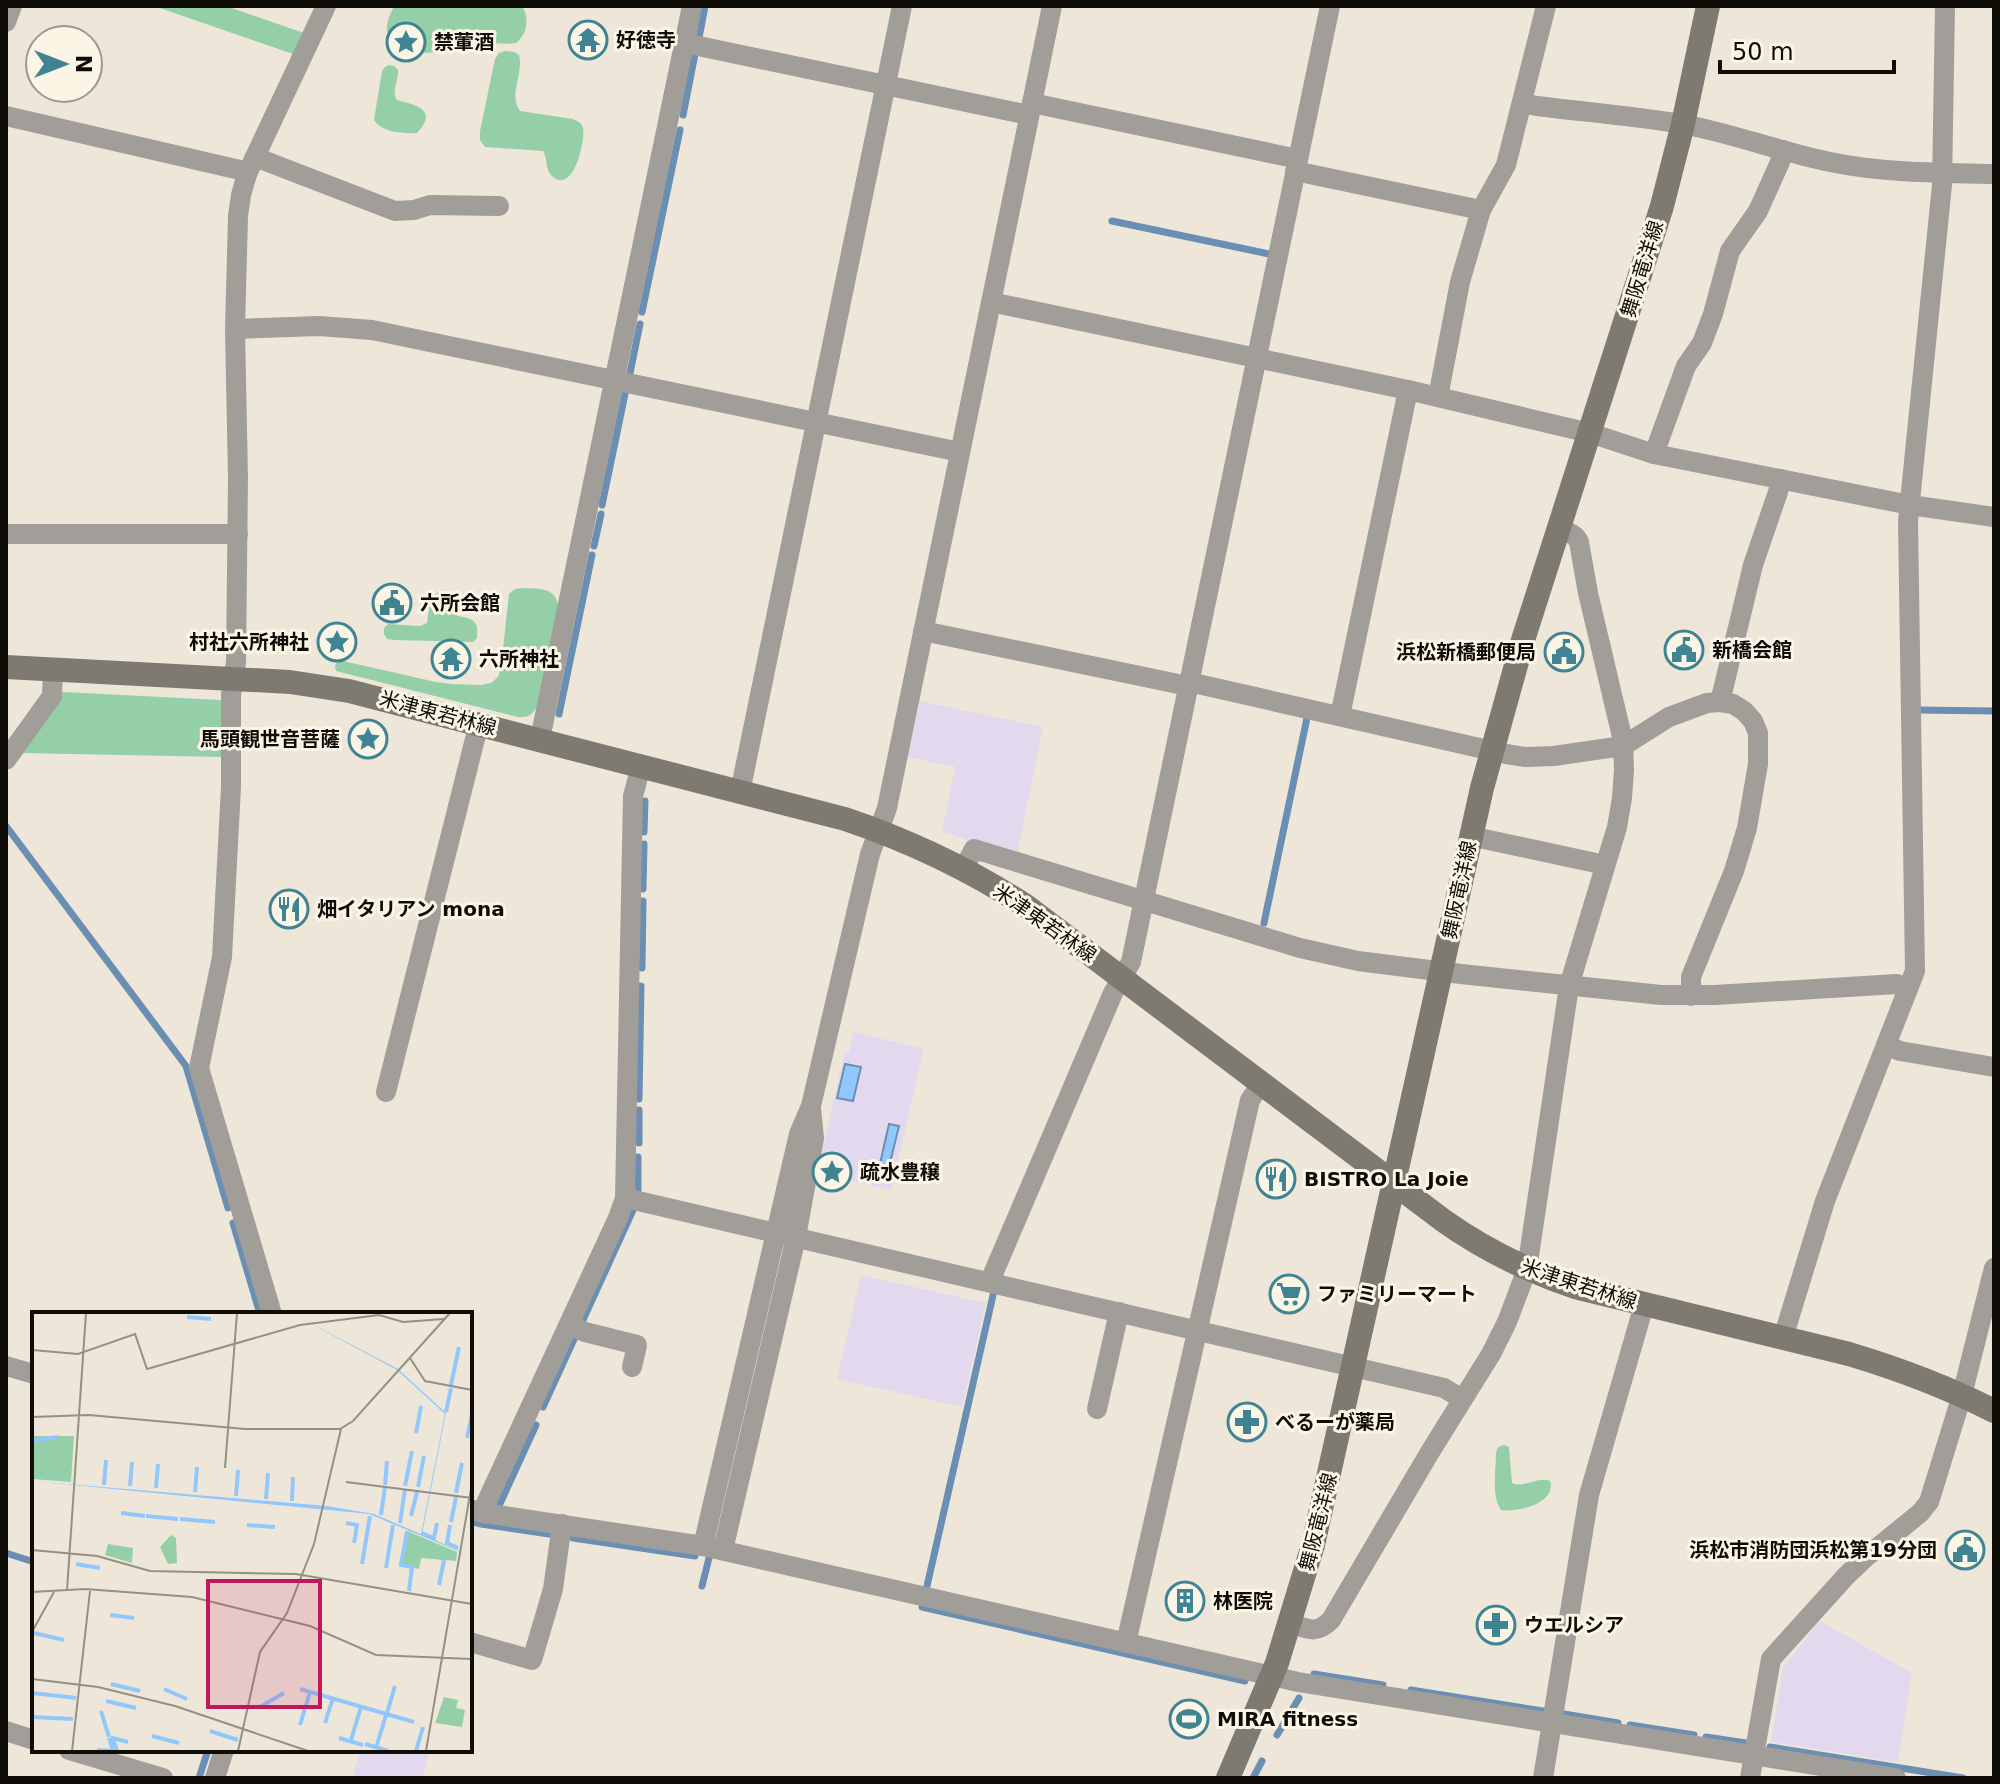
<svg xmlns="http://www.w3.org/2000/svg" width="2000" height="1784" font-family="'DejaVu Sans','Noto Sans JP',sans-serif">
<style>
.industrial{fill:#e3d9ee}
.green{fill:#94cfa7}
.water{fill:#92c7fb;stroke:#6b8fb2;stroke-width:2}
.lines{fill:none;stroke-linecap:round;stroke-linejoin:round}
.stream{stroke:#6b8fb2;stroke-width:7}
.minor{stroke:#a19d98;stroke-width:20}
.secondary{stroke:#7e7a71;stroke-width:24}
.labels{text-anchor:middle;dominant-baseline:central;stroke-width:6;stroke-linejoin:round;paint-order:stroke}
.poi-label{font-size:20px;font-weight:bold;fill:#100d09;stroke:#fbf5e6;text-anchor:start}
.street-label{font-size:20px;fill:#100d09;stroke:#fbf5e6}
.inset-river{fill:none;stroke:#92c7fb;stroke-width:4}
.inset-road{fill:none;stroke:#959086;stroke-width:2}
.view{fill:#c2185b;fill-opacity:0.15;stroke:#c2185b;stroke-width:4}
.inset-edge{fill:none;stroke:#100d09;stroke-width:4}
</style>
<rect width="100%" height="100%" fill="#eee7d9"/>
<g class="industrial">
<polygon points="920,701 1043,727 1017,855 942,832 955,767 908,757"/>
<polygon points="853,1032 924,1049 891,1190 817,1172 845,1052 849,1052"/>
<polygon points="861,1275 986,1303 962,1407 837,1379"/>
<polygon points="1820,1621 1912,1673 1898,1762 1771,1742 1783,1667"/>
<polygon points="360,1750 430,1750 422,1778 352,1778"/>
</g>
<g class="green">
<polygon points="154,6 226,6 304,33 293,54"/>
<path d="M394,6H522C530,18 527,35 516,43C497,46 477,38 458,42C450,44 443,50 435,52C420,55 389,49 387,30C386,22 391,13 394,6Z"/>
<path d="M505,51L514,52L519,55C524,73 508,95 520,111L573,119C579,122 581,122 583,128C586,139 573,198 551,175C545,169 548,159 543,151L485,147L480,140V131L495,59L499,53Z"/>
<path d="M389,65L394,66L398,70C399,80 391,91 397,100C416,105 439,110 417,133C403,134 381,132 374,120L382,71L385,67Z"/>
<path d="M524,588C539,589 557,587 558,607L538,705C533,714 529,718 518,717L336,671L335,666L337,662L343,661L436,682L452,684L481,685L491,683L498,677L501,667L509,594L515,589Z"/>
<path d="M439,592L445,593L451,597C452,601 450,606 452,611C457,622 481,610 477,638L473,642L394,640L387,639L384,634V628L388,624L420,626L427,623L430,601L433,595Z"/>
<polygon points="63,692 222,700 222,757 20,753"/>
<path d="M1504,1445L1509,1447L1512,1483C1524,1489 1536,1476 1550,1481C1557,1503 1517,1513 1501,1510C1491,1495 1496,1470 1496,1453L1498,1447Z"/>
</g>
<g class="water">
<polygon points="845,1064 861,1067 853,1101 837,1098"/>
<polygon points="889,1124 899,1126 886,1179 877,1177"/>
</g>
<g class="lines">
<g class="stream">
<polyline points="699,38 705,6"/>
<polyline points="683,115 695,54"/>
<polyline points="1112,221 1269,254"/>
<polyline points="642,312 680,130"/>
<polyline points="630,373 640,324"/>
<polyline points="602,505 625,394"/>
<polyline points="594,546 601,514"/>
<polyline points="1918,710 1994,711"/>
<polyline points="559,714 592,555"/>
<polyline points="6,826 186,1066 228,1208"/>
<polyline points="644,832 645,801"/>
<polyline points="643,889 644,844"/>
<polyline points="1264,923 1307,718"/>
<polyline points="642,968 643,901"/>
<polyline points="639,1099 641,986"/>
<polyline points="639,1143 639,1110"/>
<polyline points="638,1194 638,1157"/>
<polyline points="233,1223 260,1314"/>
<polyline points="582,1322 634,1208"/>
<polyline points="543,1407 575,1337"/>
<polyline points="498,1508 536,1425"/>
<polyline points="470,1521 481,1524 549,1534"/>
<polyline points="573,1538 695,1556"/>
<polyline points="6,1553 34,1562"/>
<polyline points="702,1586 709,1558"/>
<polyline points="927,1586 994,1291"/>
<polyline points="923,1604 922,1607 1245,1681"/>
<polyline points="1314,1674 1383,1685"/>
<polyline points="1411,1690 1543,1711"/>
<polyline points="1564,1714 1618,1723"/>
<polyline points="1630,1725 1694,1735"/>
<polyline points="1277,1735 1299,1698"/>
<polyline points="1706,1737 1746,1743"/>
<polyline points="1770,1747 1963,1778"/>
<polyline points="199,1778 208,1750"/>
<polyline points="1253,1778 1262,1761"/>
</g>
<g class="minor">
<polyline points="6,22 12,6"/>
<polyline points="684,43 1029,115"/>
<polyline points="1032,103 1298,159"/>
<path d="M1522,103L1537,106C1585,112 1634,116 1682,124C1732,133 1780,152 1830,162C1883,173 1940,173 1994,174"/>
<polyline points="6,116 240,170 247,174"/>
<polyline points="255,157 395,211 414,210 430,205 499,206"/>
<polyline points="1295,171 1481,210"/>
<polyline points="991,302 1408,390 1590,433 1654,454 1910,505 1994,517"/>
<polyline points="235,329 319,326 372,330 960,452"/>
<polyline points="1438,397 1460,282 1481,210 1506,165 1546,6"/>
<polyline points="1654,454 1686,366 1702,343 1713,314 1730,251 1758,211 1780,162 1783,150"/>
<polyline points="6,534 238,534"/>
<polyline points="923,631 1188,686"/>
<polyline points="1189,682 1506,754 1526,757 1554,756 1623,746 1669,717 1707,703 1720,702 1733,704 1744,711 1753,721 1758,733 1758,764 1747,828 1734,871 1691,977 1691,996"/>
<polyline points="1720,702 1753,565 1778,492 1781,479"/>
<polyline points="1340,716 1408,390"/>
<polyline points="540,739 692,6"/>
<polyline points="6,760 52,696 53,670"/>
<polyline points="740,792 902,6"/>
<polyline points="1470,836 1605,865"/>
<polyline points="964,868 974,849 1300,948 1358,961 1461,974 1661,995 1715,995 1897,984 1908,989"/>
<polyline points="1886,1045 1900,1051 1994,1067"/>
<polyline points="386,1092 479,723"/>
<polyline points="625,1198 1444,1388 1462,1399"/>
<polyline points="991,1282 993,1274 1113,993 1131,962 1330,6"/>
<polyline points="272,1314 199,1068 222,957 231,787 231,695 236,662 238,478 235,329 238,216 241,195 247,174 326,6"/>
<polyline points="569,1325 585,1332 637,1345 632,1367"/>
<polyline points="1783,1338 1825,1201 1915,971 1908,521 1942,185 1945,6"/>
<polyline points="6,1366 34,1374"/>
<polyline points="1097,1409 1119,1312"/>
<polyline points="470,1509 484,1513 703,1546 1298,1682 1896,1778"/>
<polyline points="484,1513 487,1501 618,1218 625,1198 633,796 641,766"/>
<polyline points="703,1546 799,1134 811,1106 870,854 887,808 1052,6"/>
<polyline points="723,1550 796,1237 814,1138 811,1109"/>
<path d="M1290,1623C1308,1629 1316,1635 1331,1620L1430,1452L1491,1354L1507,1322L1527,1269L1569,986L1617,827L1622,798L1624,770L1623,741L1588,593L1579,542C1575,533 1567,532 1559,529"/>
<polyline points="470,1642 532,1660 553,1589 562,1524"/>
<polyline points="1126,1643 1250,1100 1262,1083"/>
<polyline points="6,1731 34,1740"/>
<polyline points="69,1750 163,1778"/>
<polyline points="215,1778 224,1750"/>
<polyline points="1543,1778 1589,1495 1644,1305"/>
<polyline points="1750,1778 1771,1659 1846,1576 1866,1557 1920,1513 1929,1502 1962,1395 1994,1268"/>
</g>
<g class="secondary">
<path d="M6,667L290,682L349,691L845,819C910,841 969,869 1026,906L1444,1221C1485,1250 1528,1271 1575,1287L1849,1354C1899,1369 1947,1387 1994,1411"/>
<polyline points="1228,1778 1277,1663 1313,1545 1482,788 1523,640 1662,206 1683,124 1708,6"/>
</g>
</g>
<defs>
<g id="temple-ring" transform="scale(2)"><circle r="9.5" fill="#fbf5e6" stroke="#408493" stroke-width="1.5"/><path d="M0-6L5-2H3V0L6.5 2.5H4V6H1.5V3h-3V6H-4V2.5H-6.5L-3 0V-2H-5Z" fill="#408493"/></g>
<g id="sight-ring" transform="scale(2)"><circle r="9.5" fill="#fbf5e6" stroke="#408493" stroke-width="1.5"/><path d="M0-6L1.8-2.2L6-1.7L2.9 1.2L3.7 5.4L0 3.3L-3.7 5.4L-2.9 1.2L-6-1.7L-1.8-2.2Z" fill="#408493"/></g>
<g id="civic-ring" transform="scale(2)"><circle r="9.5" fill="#fbf5e6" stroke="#408493" stroke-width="1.5"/><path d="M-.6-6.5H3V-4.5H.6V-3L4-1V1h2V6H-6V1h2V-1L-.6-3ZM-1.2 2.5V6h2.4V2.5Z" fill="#408493"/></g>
<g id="restaurant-ring" transform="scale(2)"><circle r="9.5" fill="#fbf5e6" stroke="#408493" stroke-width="1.5"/><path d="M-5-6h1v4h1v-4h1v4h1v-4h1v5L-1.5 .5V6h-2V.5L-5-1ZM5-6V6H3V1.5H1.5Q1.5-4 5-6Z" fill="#408493"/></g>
<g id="supermarket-ring" transform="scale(2)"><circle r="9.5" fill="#fbf5e6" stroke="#408493" stroke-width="1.5"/><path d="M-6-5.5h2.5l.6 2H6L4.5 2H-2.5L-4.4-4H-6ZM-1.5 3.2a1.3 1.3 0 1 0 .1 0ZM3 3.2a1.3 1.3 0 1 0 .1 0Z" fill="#408493"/></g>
<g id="pharmacy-ring" transform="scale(2)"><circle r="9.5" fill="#fbf5e6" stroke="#408493" stroke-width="1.5"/><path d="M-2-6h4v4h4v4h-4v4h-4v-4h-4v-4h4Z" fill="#408493"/></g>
<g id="building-ring" transform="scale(2)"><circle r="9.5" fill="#fbf5e6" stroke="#408493" stroke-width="1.5"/><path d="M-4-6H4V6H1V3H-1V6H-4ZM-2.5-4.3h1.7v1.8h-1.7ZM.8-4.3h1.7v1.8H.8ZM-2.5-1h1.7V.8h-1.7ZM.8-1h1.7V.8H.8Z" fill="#408493"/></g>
<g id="stadium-ring" transform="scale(2)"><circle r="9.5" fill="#fbf5e6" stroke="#408493" stroke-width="1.5"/><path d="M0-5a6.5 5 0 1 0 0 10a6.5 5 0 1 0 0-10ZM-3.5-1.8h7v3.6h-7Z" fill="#408493"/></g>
</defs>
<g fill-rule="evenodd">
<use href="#temple-ring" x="588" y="40"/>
<use href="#sight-ring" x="406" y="42"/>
<use href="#civic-ring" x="392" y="603"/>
<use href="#sight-ring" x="337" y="642"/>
<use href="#civic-ring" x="1684" y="650"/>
<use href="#civic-ring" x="1564" y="652"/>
<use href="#temple-ring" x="451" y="659"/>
<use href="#sight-ring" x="368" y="739"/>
<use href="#restaurant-ring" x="289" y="909"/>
<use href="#sight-ring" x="832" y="1172"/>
<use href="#restaurant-ring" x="1276" y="1179"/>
<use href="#supermarket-ring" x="1289" y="1294"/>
<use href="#pharmacy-ring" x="1247" y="1422"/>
<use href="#civic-ring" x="1965" y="1550"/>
<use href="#building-ring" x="1185" y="1601"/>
<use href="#pharmacy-ring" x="1496" y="1625"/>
<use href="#stadium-ring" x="1189" y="1719"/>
</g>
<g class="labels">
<g class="poi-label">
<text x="616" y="40">好徳寺</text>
<text x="434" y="42">禁葷酒</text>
<text x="420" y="603">六所会館</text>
<text x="309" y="642" text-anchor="end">村社六所神社</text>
<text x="1712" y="650">新橋会館</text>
<text x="1536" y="652" text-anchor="end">浜松新橋郵便局</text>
<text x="479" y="659">六所神社</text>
<text x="340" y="739" text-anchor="end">馬頭観世音菩薩</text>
<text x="317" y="909">畑イタリアン mona</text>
<text x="860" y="1172">疏水豊穣</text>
<text x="1304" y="1179">BISTRO La Joie</text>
<text x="1317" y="1294">ファミリーマート</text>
<text x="1275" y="1422">べるーが薬局</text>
<text x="1937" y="1550" text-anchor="end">浜松市消防団浜松第19分団</text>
<text x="1213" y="1601">林医院</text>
<text x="1524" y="1625">ウエルシア</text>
<text x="1217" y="1719">MIRA fitness</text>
</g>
<g class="street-label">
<text transform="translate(1642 269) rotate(-73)">舞阪竜洋線</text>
<text transform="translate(438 713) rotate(15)">米津東若林線</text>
<text transform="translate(1459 890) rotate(-78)">舞阪竜洋線</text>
<text transform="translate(1045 923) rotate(35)">米津東若林線</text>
<text transform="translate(1579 1284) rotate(18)">米津東若林線</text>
<text transform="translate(1318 1522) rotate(-76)">舞阪竜洋線</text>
</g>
</g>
<g transform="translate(32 1312)">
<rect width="440" height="440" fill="#eee7d9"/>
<path d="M0,124H42L39,170L0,167ZM375,219L425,240L424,249L389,246L387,257L369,253ZM139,223L144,226L145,251L136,252L128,235ZM76,232L101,236L100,251L73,243ZM412,385L426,388L424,396L433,398L430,415L403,411Z" fill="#94cfa7"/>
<path d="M259,1L366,57L414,101L390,222L440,245L337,202L0,169L295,194L342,202L389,222L413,102L365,58Z" fill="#92c7fb"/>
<path class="inset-river" d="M155,5L179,7M419,73L427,35M414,100L419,76M384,121L389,94M435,126L440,102M0,129L26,125M72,173L74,148M353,173L355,149M98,174L100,150M373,174L380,139M386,175L392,144M124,176L126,152M163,180L165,155M424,181L430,151M204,184L206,158M234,187L236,161M260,189L261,165M89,201L113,204M349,203L353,175M114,204L146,207M379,204L385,180M148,207L183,210M419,210L424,185M314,211L325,213L322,231M368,211L373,177M215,213L243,215M418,213L415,231L426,236M375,219L369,253L380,255L377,279M390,221L402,226L405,211M44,252L68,256M330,252L338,204M354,256L361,213M407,273L412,248M78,303L102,306M2,321L32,328M79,372L108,379M132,377L155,387M268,377L382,410M0,381L44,386M74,389L104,396M226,396L252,381M69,399L77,425M355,401L363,374M0,405L41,407M293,411L301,386M268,413L278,380M178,419L206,428M120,424L147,431M307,426L331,433M319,428L329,395M333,432L356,439M344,436L354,403M65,438L81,439L77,426M85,439L81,426L96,430M384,439L391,415"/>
<path class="inset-road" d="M0,38L46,42L103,22L115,57L268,13L347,3L371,10L412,7M378,46L393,69L440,78M0,105L57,103L213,117H308L321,109L418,1M193,156L205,1M314,170L440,186M0,238L65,244L118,259L264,262L440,292M35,278L54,1M0,280L53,277L160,285L278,314L344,343L440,347M0,320L22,280M0,367L66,375L143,394L276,439M40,439L58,279M206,439L228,340L255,301L282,232L309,117M394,439L440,171"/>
<path class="view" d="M176,269H288V395H176Z"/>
<rect width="440" height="440" class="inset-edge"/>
</g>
<rect width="2000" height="1784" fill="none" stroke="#100d09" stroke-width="16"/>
<g transform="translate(64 64) rotate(90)"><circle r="38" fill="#fbf5e6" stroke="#9d988e" stroke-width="2"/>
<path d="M0-6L14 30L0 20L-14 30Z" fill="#408493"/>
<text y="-12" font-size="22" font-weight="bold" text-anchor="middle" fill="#100d09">N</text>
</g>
<path d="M1720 60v12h174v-12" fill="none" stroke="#100d09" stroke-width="4"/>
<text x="1732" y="60" font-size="24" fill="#100d09" stroke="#fbf5e6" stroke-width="6" paint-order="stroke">50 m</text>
</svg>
